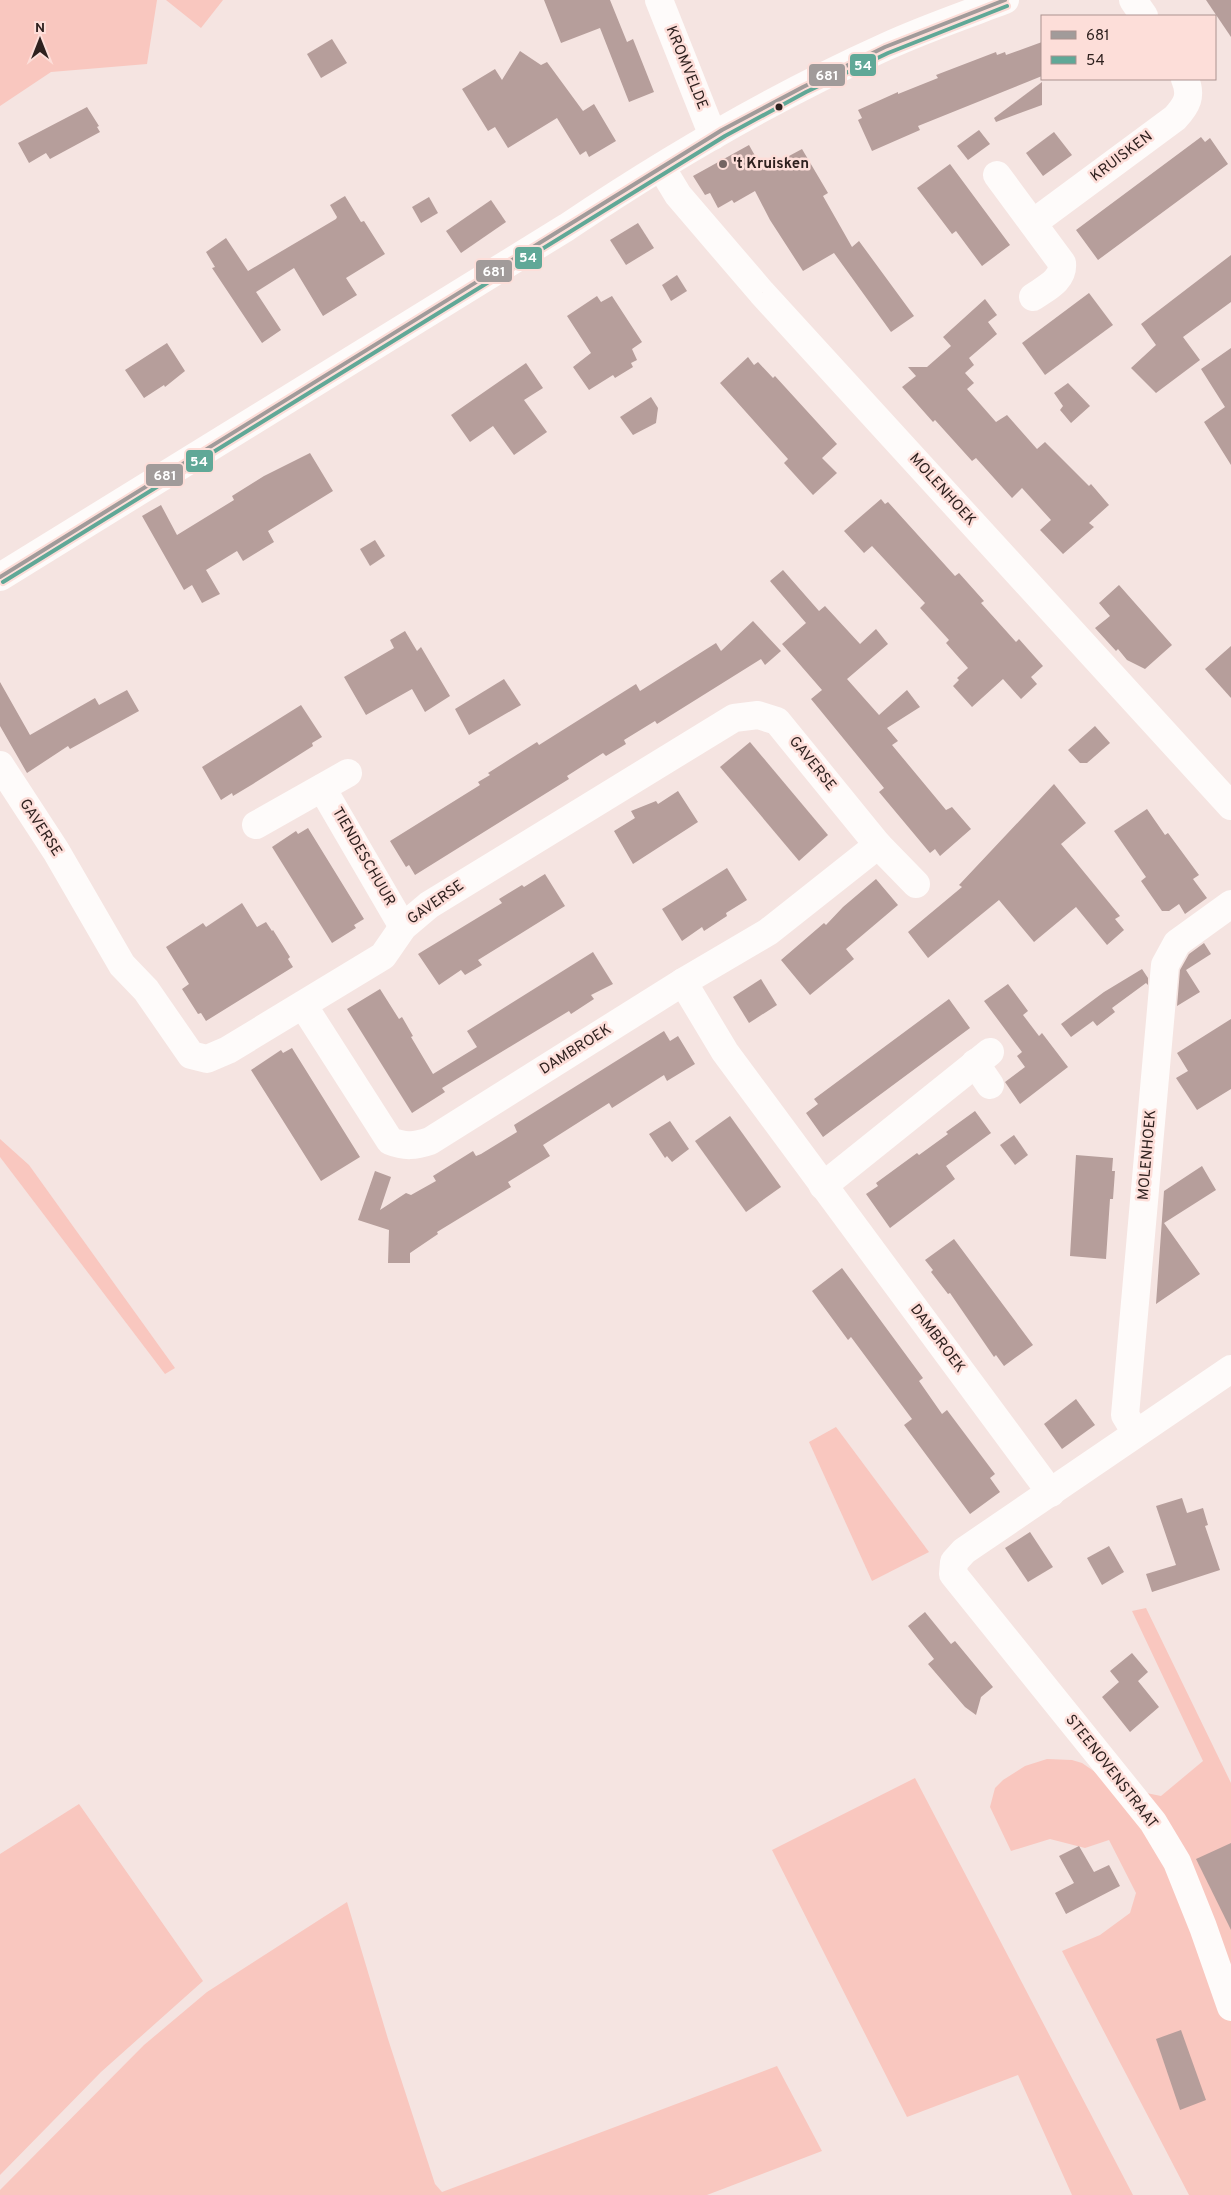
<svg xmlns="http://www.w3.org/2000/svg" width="1231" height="2195" font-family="Overpass,sans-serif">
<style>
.green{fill:#f9c7bf}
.building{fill:#b69e9b}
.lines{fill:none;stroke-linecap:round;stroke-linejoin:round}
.minor{stroke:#fefbfa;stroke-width:28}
.bus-1-casing{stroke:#fdded9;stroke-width:8}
.bus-2-casing{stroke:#fdded9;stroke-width:8}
.bus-1{stroke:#a19b9a;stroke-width:4}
.bus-2{stroke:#60a897;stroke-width:4}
.bus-dot{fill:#2f211f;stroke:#fdded9;stroke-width:2}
.poi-dot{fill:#746563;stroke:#fdded9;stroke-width:2}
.labels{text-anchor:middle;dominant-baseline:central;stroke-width:5;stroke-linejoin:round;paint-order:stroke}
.street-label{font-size:15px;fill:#2f211f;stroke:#fdded9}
.poi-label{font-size:15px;font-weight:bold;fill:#2f211f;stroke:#fdded9;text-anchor:start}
.line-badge{stroke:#fdded9;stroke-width:2}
.badge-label{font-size:14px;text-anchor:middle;font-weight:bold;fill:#fff}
</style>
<rect width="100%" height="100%" fill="#f5e4e1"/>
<g class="green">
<polygon points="0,0 157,0 147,64 51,72 0,106"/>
<polygon points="166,0 223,0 201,28"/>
<polygon points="0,1139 29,1165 175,1368 165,1374 0,1157"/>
<polygon points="836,1427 929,1552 872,1581 809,1442"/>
<polygon points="1146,1608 1231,1783 1231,2195 1189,2195 1062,1951 1100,1935 1130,1913 1136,1893 1109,1840 1085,1848 1050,1839 1011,1851 990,1807 995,1788 1003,1780 1025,1766 1047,1759 1072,1760 1082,1763 1117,1787 1161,1796 1203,1761 1132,1611"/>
<polygon points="915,1778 1133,2195 1072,2195 1018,2075 907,2117 772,1850"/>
<polygon points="79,1804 203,1981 101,2072 0,2175 0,1854"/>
<polygon points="347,1902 388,2039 435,2184 442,2192 777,2066 822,2151 707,2195 0,2195 0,2190 144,2045 207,1992"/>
</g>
<g class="building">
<polygon points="544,0 610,0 627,42 633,39 654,92 629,102 600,28 561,43"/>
<polygon points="1206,0 1231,0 1231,37"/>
<polygon points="332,39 347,63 321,78 307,54"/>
<polygon points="1042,42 1042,76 918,126 920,130 872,151 858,120 862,118 858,110 898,92 898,94 938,78 936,75 996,52 997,55 1005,52 1006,55"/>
<polygon points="520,51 541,65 547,62 583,111 594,104 616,141 589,157 586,151 580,155 557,118 508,148 495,127 488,131 462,89 495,69 502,80"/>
<polygon points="1042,82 1042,105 996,122 994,118"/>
<polygon points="87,107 99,126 97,127 100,132 50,159 46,153 29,163 18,143"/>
<polygon points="979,130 990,144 968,160 957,146"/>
<polygon points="1054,132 1072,155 1043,176 1026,153"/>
<polygon points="1201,137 1205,142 1210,138 1228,164 1098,260 1076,230"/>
<polygon points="749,145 763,170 802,149 828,193 823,196 852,247 859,241 914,316 891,332 834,253 803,271 770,220 755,191 734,203 732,200 718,208 710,193 705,195 693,176"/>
<polygon points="950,164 1010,245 982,266 956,231 952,234 917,188"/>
<polygon points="345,196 361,222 364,221 385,254 346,278 357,295 323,316 294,268 256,292 281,330 262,343 212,268 215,267 206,252 226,238 248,271 336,219 337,217 330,205"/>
<polygon points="429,197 438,213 421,223 412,207"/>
<polygon points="491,200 506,222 461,253 446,231"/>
<polygon points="638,223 654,248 626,265 610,240"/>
<polygon points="1231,255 1231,302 1183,337 1200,360 1156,393 1131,368 1156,345 1141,324"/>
<polygon points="677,275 687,291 671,301 662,285"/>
<polygon points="1089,293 1113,325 1045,375 1022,343"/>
<polygon points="597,296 601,302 612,296 642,342 632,349 637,360 631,363 633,367 615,378 613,375 589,390 573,367 591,353 567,316"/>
<polygon points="985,299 997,315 988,322 997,334 969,358 974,365 965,373 974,383 967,389 996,422 1007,415 1037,449 1045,442 1089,486 1091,484 1109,505 1089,523 1094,527 1063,554 1040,530 1051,520 1022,488 1012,498 976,458 972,461 935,420 933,422 902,387 916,376 908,367 927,367 951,346 943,337"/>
<polygon points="167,343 185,371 165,387 164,385 144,398 125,370"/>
<polygon points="1231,348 1231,465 1204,422 1225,407 1201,369"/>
<polygon points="748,357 754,365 758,362 773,378 775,376 837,444 822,458 837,473 813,495 784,463 788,459 720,383"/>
<polygon points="526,363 543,388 524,400 547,432 514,455 493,426 470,442 451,415"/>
<polygon points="1068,383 1090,406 1071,423 1060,410 1063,406 1054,393"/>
<polygon points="651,397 658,408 656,423 633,435 620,417"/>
<polygon points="310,453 333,491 268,531 274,542 243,561 237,551 206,570 220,594 202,603 192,585 184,590 142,516 161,505 177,535 234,500 232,496 264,476"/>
<polygon points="881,499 885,504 888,502 955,576 959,573 984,601 981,603 1016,642 1019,639 1043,666 1031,677 1037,684 1021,699 1003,679 972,707 953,686 959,680 957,678 968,668 946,643 949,640 920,608 925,603 872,546 864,553 844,531"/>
<polygon points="375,540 385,556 370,566 360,549"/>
<polygon points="783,570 819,611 825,606 860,644 876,629 888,644 847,679 879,715 907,690 920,707 887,728 898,741 892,745 946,810 952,807 971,829 940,856 935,849 930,853 879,792 884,788 811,699 822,690 782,644 806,623 770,581"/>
<polygon points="1119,585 1172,645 1145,669 1127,660 1118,649 1116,651 1095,628 1110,616 1099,603"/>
<polygon points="753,621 781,651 765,665 761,659 657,724 655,721 624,740 626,744 606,756 603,753 567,776 569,779 415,875 409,865 406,867 390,841 480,785 478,782 490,775 488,773 537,742 539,745 636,684 640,691 716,643 721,651"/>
<polygon points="405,631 417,651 421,647 450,696 425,712 412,689 366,715 344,677 394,648 390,640"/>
<polygon points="1231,646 1231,698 1205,669"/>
<polygon points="504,679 521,705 469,735 455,709"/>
<polygon points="0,682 30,735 95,698 99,705 127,690 139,711 70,749 68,746 27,773 0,726"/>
<polygon points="301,705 322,737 312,743 313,746 253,784 233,796 232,793 221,800 202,767"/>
<polygon points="1095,726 1110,743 1087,763 1080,763 1068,750"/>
<polygon points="750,742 828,835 799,861 720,767"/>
<polygon points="1054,784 1086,823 1061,844 1120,916 1115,919 1124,930 1107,945 1076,907 1034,942 999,900 928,958 908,932 962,887 959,885"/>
<polygon points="678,791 698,822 633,864 614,831 635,818 631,811 656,801 658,804"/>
<polygon points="1147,809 1165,835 1168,833 1199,875 1193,879 1207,898 1185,914 1179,904 1169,911 1162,911 1141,881 1146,877 1114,831"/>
<polygon points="308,828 364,919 354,925 356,928 332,943 272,847 296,831 298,834"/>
<polygon points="727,868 747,900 726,913 727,916 704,931 702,927 682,941 662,909"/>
<polygon points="545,874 565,906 478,960 482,965 465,975 461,970 439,985 418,954 502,903 499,899 522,885 524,887"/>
<polygon points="876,879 898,905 846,949 854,959 810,995 781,960 824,923 826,925 843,907"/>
<polygon points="242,903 257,927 266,922 272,931 273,930 290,957 288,959 293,967 206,1021 201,1013 198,1014 182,989 189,984 166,947 203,923 206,927"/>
<polygon points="1204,943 1211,954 1186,970 1200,992 1177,1006 1180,970 1189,954"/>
<polygon points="593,952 613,984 591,995 594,999 571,1014 569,1011 442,1088 445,1092 412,1113 347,1009 380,989 399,1019 402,1017 413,1036 411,1037 433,1074 477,1047 467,1031"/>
<polygon points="1142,969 1148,978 1148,985 1146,983 1112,1008 1115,1012 1097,1026 1093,1021 1071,1037 1061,1024 1104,992"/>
<polygon points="761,979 777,1005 749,1023 733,997"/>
<polygon points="1008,984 1028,1011 1023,1015 1039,1036 1042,1033 1068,1067 1020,1104 1005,1082 1025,1067 1017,1056 1022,1052 984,1001"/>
<polygon points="949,999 970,1028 823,1137 806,1113 818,1104 814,1099"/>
<polygon points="1231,1019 1231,1089 1197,1110 1176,1078 1188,1071 1177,1053"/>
<polygon points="664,1031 670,1041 678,1036 695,1064 667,1081 664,1075 612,1108 609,1103 543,1145 550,1156 508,1182 511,1187 437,1232 438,1234 410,1253 410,1263 388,1263 389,1230 358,1220 375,1171 391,1177 380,1210 406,1193 411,1195 436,1181 433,1176 473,1151 476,1156 481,1154 517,1132 514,1125"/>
<polygon points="292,1048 360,1157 321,1181 251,1070 281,1050 283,1053"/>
<polygon points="975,1111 991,1133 946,1166 955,1179 890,1228 866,1194 878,1186 876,1183 917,1153 919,1155 948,1134 946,1132"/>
<polygon points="730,1116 781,1187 746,1212 695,1141"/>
<polygon points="670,1121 689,1149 672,1162 667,1156 665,1158 649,1134"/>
<polygon points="1014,1135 1028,1155 1015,1165 1000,1145"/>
<polygon points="1076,1155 1113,1158 1112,1171 1115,1171 1113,1199 1110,1199 1106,1259 1070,1256"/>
<polygon points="1202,1166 1216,1190 1164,1223 1200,1274 1156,1304 1164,1191"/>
<polygon points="954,1239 1033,1345 1004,1366 996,1355 994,1357 950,1293 948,1294 931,1272 933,1270 925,1260"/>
<polygon points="842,1268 923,1378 919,1381 942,1414 947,1410 995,1474 990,1478 1000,1492 970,1514 904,1425 912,1419 851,1337 848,1340 812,1291"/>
<polygon points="1076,1399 1095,1425 1062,1449 1044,1424"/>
<polygon points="1182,1498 1187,1513 1203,1508 1208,1525 1205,1526 1220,1570 1152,1592 1146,1574 1176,1565 1156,1506"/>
<polygon points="1030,1532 1053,1567 1028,1582 1005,1548"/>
<polygon points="1109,1546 1124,1572 1102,1585 1087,1558"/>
<polygon points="925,1612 951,1644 955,1641 993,1687 981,1697 976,1715 965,1707 928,1664 934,1659 908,1626"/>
<polygon points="1132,1653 1148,1672 1138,1681 1159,1707 1130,1732 1102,1697 1119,1682 1110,1671"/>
<polygon points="1231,1843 1231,1930 1196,1859"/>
<polygon points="1079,1846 1094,1872 1109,1865 1120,1886 1066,1914 1055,1893 1074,1883 1059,1856"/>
<polygon points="1181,2030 1206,2100 1180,2110 1156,2039"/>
</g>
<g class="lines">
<g class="minor">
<polyline points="659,0 713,136"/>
<polyline points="1133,0 1144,16"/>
<polyline points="661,167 678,195 762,293 1231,806"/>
<path d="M997,175L1062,263C1064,280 1046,288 1033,297"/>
<path d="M1033,223L1175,118C1187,105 1192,96 1185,79"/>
<path d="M0,577L567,227C668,159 774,97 885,47C924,29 965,15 1005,0"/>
<polyline points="0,765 56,851 122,965 146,990 191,1055 207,1059 228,1050 383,956 403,927 429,905 734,718 758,715 777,721 878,845 916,884"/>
<polyline points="322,788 403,927"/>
<polyline points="256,825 348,773"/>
<polyline points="683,982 725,1052 1051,1493"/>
<path d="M303,1005L390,1141C405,1147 415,1146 430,1141L683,982L768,932L878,845"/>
<polyline points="975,1063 990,1085"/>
<polyline points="823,1186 990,1052"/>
<polyline points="1231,1369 964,1551 954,1562 953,1574 1153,1822 1177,1862 1203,1927 1231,2007"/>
<polyline points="1136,1433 1125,1415 1165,965 1177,943 1231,904"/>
</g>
<g class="bus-1-casing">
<polyline id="bus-1" points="0,577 722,130 803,87 885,47 1005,0"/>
</g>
<g class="bus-2-casing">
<polyline id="bus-2" points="3,582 725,136 806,92 888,53 1007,6"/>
</g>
<use href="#bus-1" class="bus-1"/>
<use href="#bus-2" class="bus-2"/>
</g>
<circle class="bus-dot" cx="779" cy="107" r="4.5"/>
<circle class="poi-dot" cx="723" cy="164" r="5"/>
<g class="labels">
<g class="street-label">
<text transform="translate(686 68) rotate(68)">KROMVELDE</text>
<text transform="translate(1122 157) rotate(-37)">KRUISKEN</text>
<text transform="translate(942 490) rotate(48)">MOLENHOEK</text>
<text transform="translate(812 764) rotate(51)">GAVERSE</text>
<text transform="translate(40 828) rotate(57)">GAVERSE</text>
<text transform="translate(363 857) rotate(60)">TIENDESCHUUR</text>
<text transform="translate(436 903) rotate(-35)">GAVERSE</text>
<text transform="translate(576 1050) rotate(-32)">DAMBROEK</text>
<text transform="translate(1148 1155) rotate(-85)">MOLENHOEK</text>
<text transform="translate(937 1339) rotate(53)">DAMBROEK</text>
<text transform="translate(1111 1772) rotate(52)">STEENOVENSTRAAT</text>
</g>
<g class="poi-label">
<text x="733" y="164">'t Kruisken</text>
</g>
</g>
<g class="line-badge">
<rect x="849" y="53" width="28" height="24" rx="5" fill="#60a897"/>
<rect x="808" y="63" width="38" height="24" rx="5" fill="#a19b9a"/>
<rect x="514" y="246" width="29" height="24" rx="5" fill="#60a897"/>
<rect x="475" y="259" width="38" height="24" rx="5" fill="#a19b9a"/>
<rect x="185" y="449" width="29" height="24" rx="5" fill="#60a897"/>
<rect x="145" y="463" width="39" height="24" rx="5" fill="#a19b9a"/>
</g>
<g class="badge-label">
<text x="863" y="70">54</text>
<text x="827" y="80">681</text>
<text x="528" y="262">54</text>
<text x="494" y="276">681</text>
<text x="199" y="466">54</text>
<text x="165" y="480">681</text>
</g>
<rect x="1041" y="15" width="175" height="65" fill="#fdded9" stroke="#ab928f"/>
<rect x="1051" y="31" width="25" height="8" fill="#a19b9a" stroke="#ab928f"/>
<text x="1086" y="40" font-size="15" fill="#2f211f">681</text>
<rect x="1051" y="56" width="25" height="8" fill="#60a897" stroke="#ab928f"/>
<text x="1086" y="65" font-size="15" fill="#2f211f">54</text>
<g transform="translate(40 40)" stroke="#fdded9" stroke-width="4" paint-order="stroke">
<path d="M0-4L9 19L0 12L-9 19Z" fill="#2f211f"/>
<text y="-8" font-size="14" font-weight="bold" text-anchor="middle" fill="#2f211f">N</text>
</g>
</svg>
